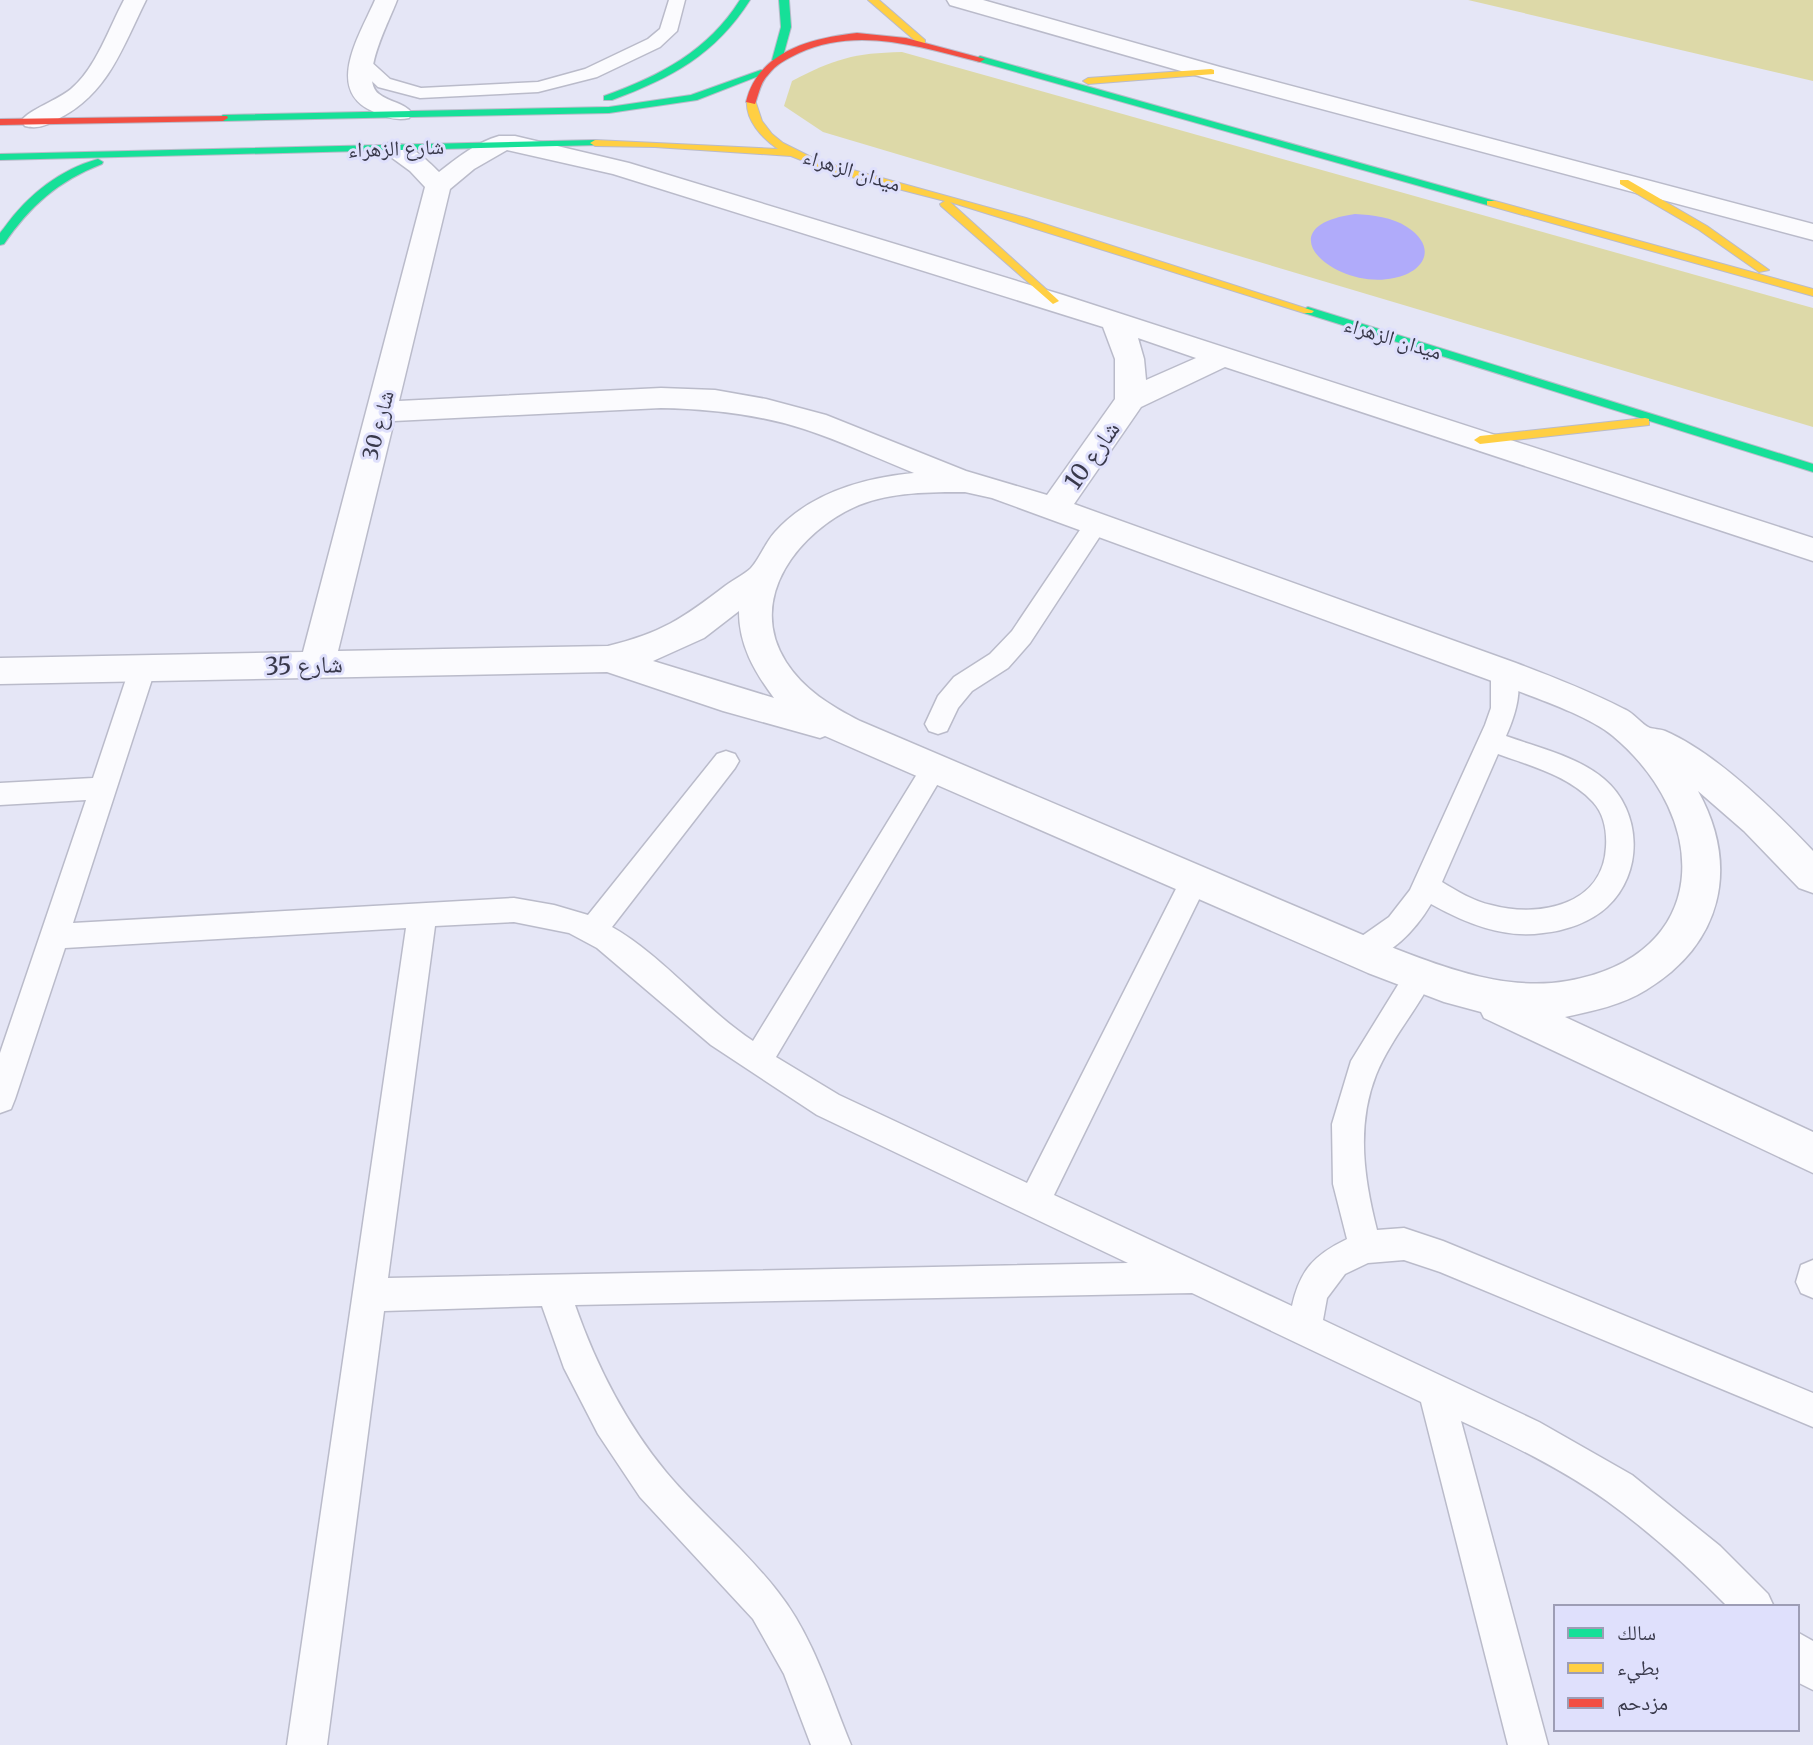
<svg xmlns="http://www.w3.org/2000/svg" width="1813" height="1745" font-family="Merriweather,'Noto Naskh Arabic',serif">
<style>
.green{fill:#ddd9a8}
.water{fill:#b0abfa}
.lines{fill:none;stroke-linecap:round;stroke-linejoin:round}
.lane-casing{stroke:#babbca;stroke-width:3}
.street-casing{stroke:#babbca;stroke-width:3}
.fast-casing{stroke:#babbca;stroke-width:2}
.slow-casing{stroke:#babbca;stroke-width:2}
.jam-casing{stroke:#babbca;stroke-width:2}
.lane{fill:#fbfbfe;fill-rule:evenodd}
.street{fill:#fbfbfe;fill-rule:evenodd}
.fast{fill:#16e098;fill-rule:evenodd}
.slow{fill:#ffcf43;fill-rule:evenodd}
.jam{fill:#f24e42;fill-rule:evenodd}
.labels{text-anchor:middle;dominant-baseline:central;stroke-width:6;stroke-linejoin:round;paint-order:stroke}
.far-street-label{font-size:21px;fill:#39394b;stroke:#dfe0fc}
.street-label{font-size:24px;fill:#39394b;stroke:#dfe0fc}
</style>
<rect width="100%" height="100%" fill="#e5e6f6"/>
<g class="green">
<polygon points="1468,0 1813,0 1813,81"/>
<path d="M902,52L1813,308V427L823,132L784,106L792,81C834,59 854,53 902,52Z"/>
</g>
<path class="water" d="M1355,214C1373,215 1392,217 1407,227C1438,247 1425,272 1394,278C1336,291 1262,227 1355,214Z"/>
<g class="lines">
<g class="lane-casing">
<g id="lane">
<polygon points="669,0 685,0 677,31 660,47 597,77 538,92 420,98 378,87 353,63 356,59 368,59 390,79 421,88 538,82 585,69 648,39 660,29"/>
<polygon points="1096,516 1104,518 1108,524 1030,643 1008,668 972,691 958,708 947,731 938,734 929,731 925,724 938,696 954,677 990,654 1012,631 1088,518"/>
<path d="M142,661L151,663L155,670L73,923L514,898L554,905L588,915L717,754L726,751L735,754L739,761L735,768L612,927C662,955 703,1008 753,1041L925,761L934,758L943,761L947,768L943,775L776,1057L839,1095L1027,1183L1185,871L1195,867L1205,871L1209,879L1054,1195L1292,1306C1300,1270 1314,1255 1347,1239L1333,1184L1332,1124L1351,1061L1409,967L1419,963L1429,967L1434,976C1417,1010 1390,1040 1376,1075C1356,1126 1364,1179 1377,1230L1404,1228L1443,1241L1813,1393V1427L1440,1272L1404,1260L1368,1263L1345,1274L1327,1298L1323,1320L1539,1422L1632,1475L1720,1546L1768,1594L1774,1607H1728C1691,1569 1650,1532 1607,1501C1562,1469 1510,1444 1461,1421L1548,1745H1508L1421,1402L1192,1293L575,1305C596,1365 625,1422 666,1472C701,1514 745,1549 778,1592C813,1636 830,1694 851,1745H811L784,1674L753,1619L640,1497L598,1434L564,1368L542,1306L384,1311L327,1745H287L406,928L65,948L15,1099L11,1109L0,1113V1053L86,800L0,805V783L93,778L129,670L133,663ZM514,922L569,933L597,948L711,1045L817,1115L1128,1263L388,1278L435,926Z"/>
<path d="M1504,663L1513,665C1525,686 1515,716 1506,736C1539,748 1577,756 1604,779C1642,811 1644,873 1607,907C1591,922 1565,931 1543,933C1504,939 1465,923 1431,904C1415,931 1392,954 1362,964L1352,961L1347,952L1352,943L1389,917L1410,890L1485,725L1491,708V672L1495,665ZM1498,754C1531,766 1569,776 1593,802C1604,814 1607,831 1606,847C1603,906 1538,918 1491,905C1473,901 1457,891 1442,882Z"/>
<polygon points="1813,1260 1813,1298 1801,1293 1796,1282 1801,1265"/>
<polygon points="1797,1632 1813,1641 1813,1690 1797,1682"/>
</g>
</g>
<g class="street-casing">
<g id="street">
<path d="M124,0H146C122,48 108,95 56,120C45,126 37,129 25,126L21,121C30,109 58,100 71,89C96,68 109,28 124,0Z"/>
<path d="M375,0H397C390,20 358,78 379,94C389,102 405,103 412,113L409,118C396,121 384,117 372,111C324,89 361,33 375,0Z"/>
<polygon points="947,0 983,0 1220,67 1813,224 1813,240 1202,77 950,5"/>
<path d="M499,136H515L629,163L1063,295L1813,538V561L1225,367L1141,407L1074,504L1516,663C1553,677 1589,691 1624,709C1634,713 1641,724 1650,728C1653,729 1660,729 1665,731C1716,753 1775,811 1813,851V893L1799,888L1744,831L1698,791C1740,867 1722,944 1646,990C1622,1005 1593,1011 1565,1017L1813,1132V1173L1484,1018L1481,1012L1444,1002L1368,973L825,736L820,738L723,711L607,672L0,684V658L303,652L425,187L410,171L380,149L384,144C405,138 425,158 439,172C457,158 477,142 499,136ZM507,150L613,174L1103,327L1115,359V399L1047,495L966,471L826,415L766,399L715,390L661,388L399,401L450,189L474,169ZM1138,338L1196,358L1146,380L1144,359ZM661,408C710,409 757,414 804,429C841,441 877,458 914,473C863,478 810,493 775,532C765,543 760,558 751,568C745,574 733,580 725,586C682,619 661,633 608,646L338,651L394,421ZM965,492L992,498L1492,681C1526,695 1585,713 1613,736C1712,819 1712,956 1567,981C1509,991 1450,970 1396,949L860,721C831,706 804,690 786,662C745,598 800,530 859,505C892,492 930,492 965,492ZM739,611C739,645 754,671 774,698L653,661L704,638Z"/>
</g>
</g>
<g class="fast-casing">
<g id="fast">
<path d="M740,0H750C715,55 671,78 612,100H604V96C660,76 708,51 740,0Z"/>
<polygon points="779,0 789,0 791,27 782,60 777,63 772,60 781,27"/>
<polygon points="980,56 1495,201 1496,203 1487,205 977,61 975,59"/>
<polygon points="761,70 769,72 697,100 609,113 223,121 218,118 223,115 609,107 691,95"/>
<polygon points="595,140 600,143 599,145 0,160 0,154"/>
<path d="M98,159L103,162L102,164C58,181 30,206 4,244L0,245V233L4,228C28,195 59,170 98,159Z"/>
<polygon points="1308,307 1813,464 1813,472 1304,313 1304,309"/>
</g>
</g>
<g class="slow-casing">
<g id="slow">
<polygon points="868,0 879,0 925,40 925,44 919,44"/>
<polygon points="1211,69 1214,70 1214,74 1088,84 1083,81 1088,78"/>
<path d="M747,100H755L762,121L772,134L783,143L817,160L1026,218L1314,311L1312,313H1304L950,202L1057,299L1059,301L1053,304L941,206L940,204L945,201L828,171L791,156L655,147L595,146L590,143L595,140L778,149C762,138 745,120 747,100Z"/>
<polygon points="1620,180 1628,180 1707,226 1769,270 1759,272 1699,230 1620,184"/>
<polygon points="1487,201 1495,201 1813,289 1813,296 1487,205"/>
<polygon points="1645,418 1649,419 1649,425 1480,444 1474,440 1480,436"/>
</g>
</g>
<g class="jam-casing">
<g id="jam">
<path d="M857,33L906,38L985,59L980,62C920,47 858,26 799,53C787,59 776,64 768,75C760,83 759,94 755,104L746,102C758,51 812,38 857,33Z"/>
<polygon points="227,116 228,118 223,121 0,125 0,119"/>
</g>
</g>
<use href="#lane" class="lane"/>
<use href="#street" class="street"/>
<use href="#fast" class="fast"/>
<use href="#slow" class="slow"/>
<use href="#jam" class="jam"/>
</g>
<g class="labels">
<g class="far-street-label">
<text transform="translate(396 148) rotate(-2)">شارع الزهراء</text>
<text transform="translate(852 170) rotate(17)">ميدان الزهراء</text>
<text transform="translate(1393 338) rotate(17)">ميدان الزهراء</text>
<text transform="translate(378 425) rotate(-76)">شارع 30</text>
</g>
<g class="street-label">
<text transform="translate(1092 455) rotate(-55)">شارع 10</text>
<text transform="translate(304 665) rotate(-2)">شارع 35</text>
</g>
</g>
<rect x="1554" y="1605" width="245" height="126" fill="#dfe0fc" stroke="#9d9db5" stroke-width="2"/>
<rect x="1568" y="1628" width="35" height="10" fill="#16e098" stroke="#9d9db5" stroke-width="2"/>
<text x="1617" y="1640" font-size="21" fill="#39394b">سالك</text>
<rect x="1568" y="1663" width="35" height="10" fill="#ffcf43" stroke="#9d9db5" stroke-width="2"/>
<text x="1617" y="1675" font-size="21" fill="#39394b">بطيء</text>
<rect x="1568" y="1698" width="35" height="10" fill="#f24e42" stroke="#9d9db5" stroke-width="2"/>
<text x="1617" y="1710" font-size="21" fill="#39394b">مزدحم</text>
</svg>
